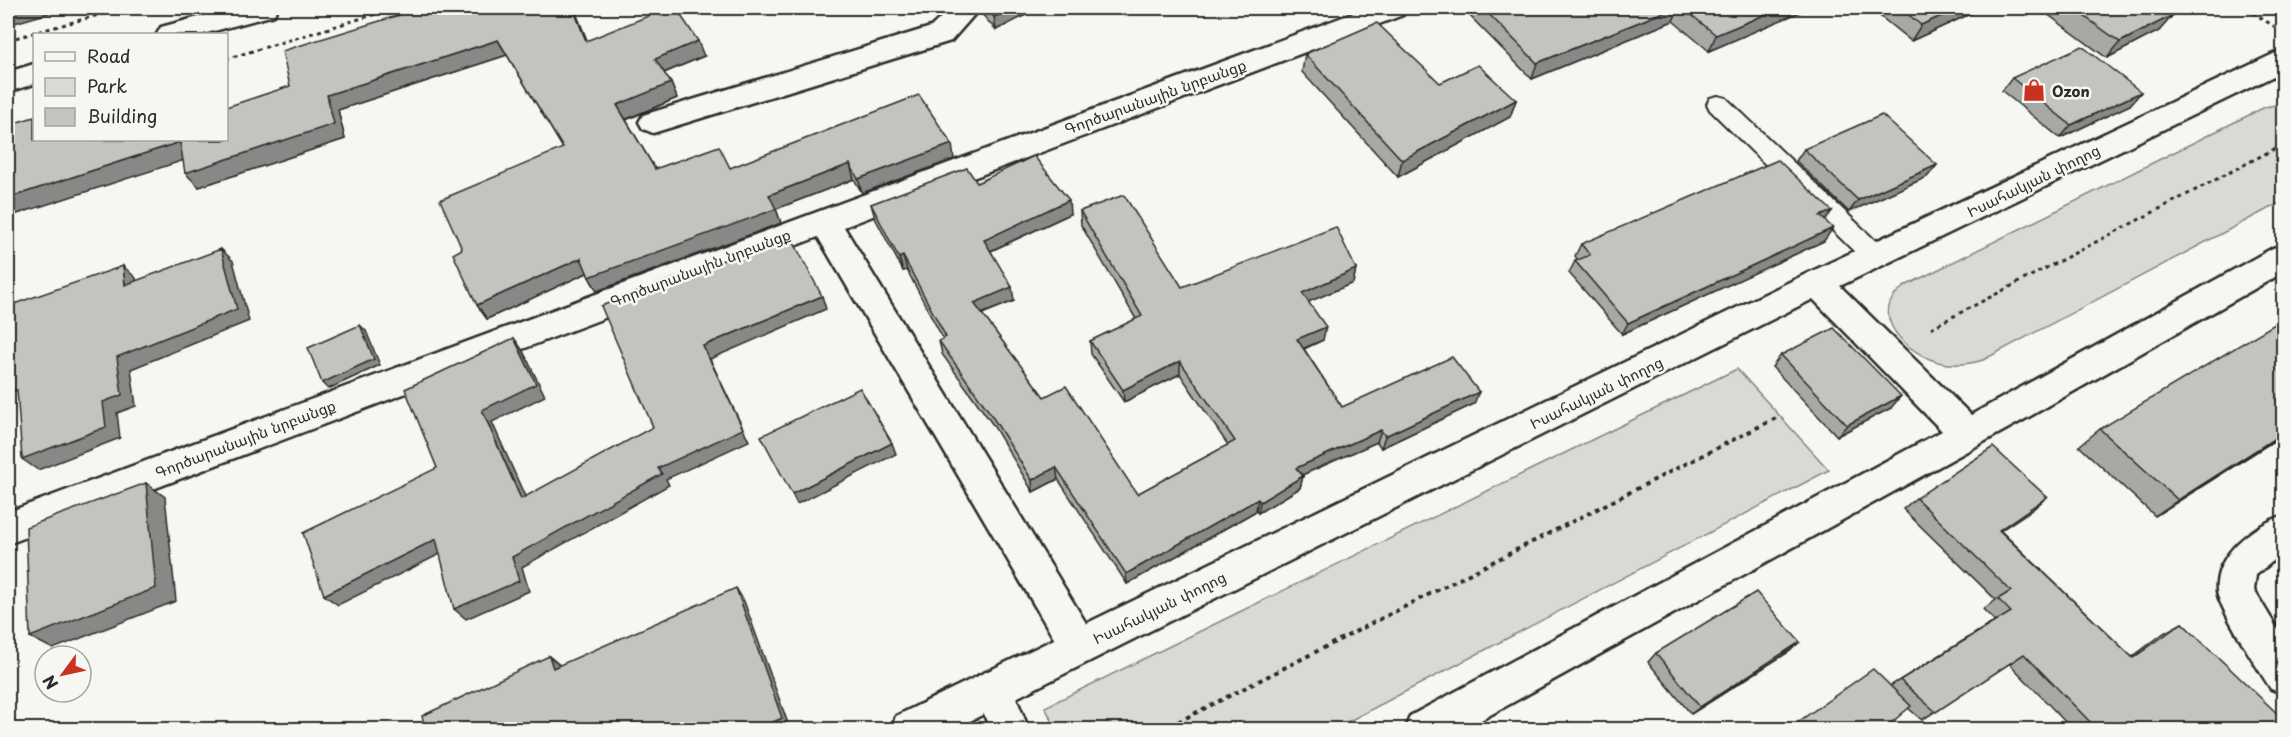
<svg xmlns="http://www.w3.org/2000/svg" width="2291" height="737" font-family="'Playpen Sans','Noto Sans Armenian',sans-serif">
<style>
.green{fill:#d9d9d5;stroke:#828280;stroke-width:1.5}
.lines{fill:none;stroke-linecap:round;stroke-linejoin:round}
.service-casing{stroke:#2b2b2b;stroke-width:4}
.minor-casing{stroke:#2b2b2b;stroke-width:5}
.tertiary-casing{stroke:#2b2b2b;stroke-width:5}
.trunk-casing{stroke:#2b2b2b;stroke-width:5}
.path-far1{stroke:#2b2b2b;stroke-width:3;stroke-dasharray:4 4;stroke-linecap:butt}
.path{stroke:#2b2b2b;stroke-width:4;stroke-dasharray:4.5 4.5;stroke-linecap:butt}
.service{fill:#f6f6f2;fill-rule:evenodd}
.minor{fill:#f6f6f2;fill-rule:evenodd}
.tertiary{fill:#f6f6f2;fill-rule:evenodd}
.trunk{fill:#f6f6f2;fill-rule:evenodd}
.wall{fill:#a8a8a5;stroke:#2b2b2b;stroke-width:1.5}
.shaded-wall{fill:#888886;stroke:#2b2b2b;stroke-width:1.5}
.building{fill:#c3c3c0;stroke:#2b2b2b;stroke-width:1.5}
.labels{text-anchor:middle;dominant-baseline:central;stroke-width:5;stroke-linejoin:round;paint-order:stroke}
.poi-label{font-size:15px;font-weight:bold;fill:#2b2b2b;stroke:#f6f6f2;text-anchor:start}
.street-label{font-size:15px;fill:#2b2b2b;stroke:#f6f6f2}
</style>
<rect width="100%" height="100%" fill="#f6f6f2"/>
<filter id="ink" filterUnits="userSpaceOnUse"><feTurbulence type="fractalNoise" baseFrequency=".0167" numOctaves="2"/><feDisplacementMap in="SourceGraphic" scale="12" xChannelSelector="R" yChannelSelector="G"/><feConvolveMatrix kernelMatrix="1 2 1 2 8 2 1 2 1" color-interpolation-filters="sRGB"/></filter>
<g filter="url(#ink)">
<g class="green">
<path d="M2275,105L2283,106V201L1983,360C1969,364 1956,366 1942,363C1909,356 1863,314 1905,286L2265,107Z"/>
<polygon points="1737,369 1829,470 1334,729 1056,729 1045,707"/>
</g>
<g class="lines">
<g class="service-casing">
<polygon id="service" points="1718,96 1726,98 1884,249 1887,256 1884,263 1875,266 1866,263 1710,110 1707,104 1710,98"/>
</g>
<g class="minor-casing">
<g id="minor">
<polygon points="951,8 980,8 951,41 653,133 643,129 639,122 643,115 931,27"/>
<polygon points="1367,8 1406,8 1403,15 844,227 1092,633 1098,646 1092,659 1079,664 1066,659 818,237 8,544 8,512"/>
<path d="M2284,515V552L2256,575L2254,590L2284,640V694L2271,689C2260,672 2218,606 2217,591C2214,554 2253,526 2284,515Z"/>
<polygon points="993,669 1007,675 1029,730 990,730 974,688 979,675"/>
</g>
</g>
<g class="tertiary-casing">
<polygon id="tertiary" points="2284,49 2284,71 1840,286 1971,415 2273,248 2284,245 2284,272 2025,419 1463,730 1405,730 1410,716 1942,431 1813,299 952,730 891,730 896,716 1806,274"/>
</g>
<g class="trunk-casing">
<g id="trunk">
<polygon points="232,8 277,8 274,15 203,34 157,34 161,27"/>
<polygon points="34,64 34,84 8,92 8,72"/>
</g>
</g>
<g class="path-far1">
<polyline points="2246,8 2275,27"/>
<polyline points="8,40 124,8"/>
<polyline points="226,59 396,8"/>
<polyline points="1931,328 2284,144"/>
</g>
<polyline class="path" points="1162,730 1780,416"/>
<use href="#service" class="service"/>
<use href="#minor" class="minor"/>
<use href="#tertiary" class="tertiary"/>
<use href="#trunk" class="trunk"/>
</g>
<g class="wall">
<polygon points="422,8 574,8 587,40 704,56 664,73 671,83 677,98 626,120 655,169 730,168 954,159 862,193 854,179 776,209 781,223 597,291 587,273 487,319 477,305 462,249 563,148 507,55 338,110 345,139 199,187 183,160 11,216 8,213 8,125 226,140 290,86"/>
<polygon points="979,8 1040,8 996,30 980,12"/>
<polygon points="1462,8 1809,8 1709,51 1673,21 1532,79"/>
<polygon points="1870,8 1983,8 1911,41"/>
<polygon points="2039,8 2163,8 2173,15 2159,31 2107,58"/>
<polygon points="1305,54 1440,83 1516,100 1510,117 1398,177 1302,72"/>
<polygon points="2012,78 2141,92 2130,105 2060,138 2002,91"/>
<polygon points="1804,149 1937,165 1927,177 1849,212 1796,161"/>
<polygon points="977,183 1070,214 991,251 1014,301 982,314 1044,397 1137,494 1228,445 1180,374 1124,402 1091,354 1090,341 1136,319 1081,225 1080,211 1182,287 1356,269 1353,283 1308,302 1323,340 1304,349 1342,407 1474,404 1381,448 1377,442 1302,475 1303,476 1300,488 1258,513 1256,511 1127,584 1058,479 1033,492 993,425 942,354 939,341 943,339 907,270 903,271 875,218 871,204"/>
<polygon points="1825,221 1824,241 1622,334 1569,273 1575,261 1578,260 1575,256 1581,244"/>
<polygon points="1781,355 1891,408 1837,436 1772,367"/>
<polygon points="2100,429 2283,435 2155,516 2079,446"/>
<polygon points="2047,497 2033,509 2000,530 2132,657 2164,633 2182,623 2283,729 2072,729 2009,663 1922,720 1908,708 1890,686 1995,621 1983,609 1996,600 1903,509 1916,498"/>
<polygon points="1790,651 1691,714 1648,662 1656,653"/>
</g>
<g class="shaded-wall">
<polygon points="8,8 66,8 8,25"/>
<polygon points="573,8 574,8 593,56 586,41"/>
<polygon points="1013,8 1040,8 996,30 994,17"/>
<polygon points="1674,8 1679,8 1673,21 1532,79 1537,63"/>
<polygon points="1781,8 1809,8 1709,51 1716,35"/>
<polygon points="1959,8 1983,8 1911,41 1921,25"/>
<polygon points="2173,15 2159,31 2107,58 2120,42"/>
<polygon points="498,40 507,55 338,110 345,139 199,187 185,173 327,95"/>
<polygon points="698,41 704,56 661,74 655,59"/>
<polygon points="671,83 677,98 624,120 617,105"/>
<polygon points="2141,92 2130,105 2060,138 2071,125"/>
<polygon points="1516,100 1510,117 1398,177 1402,160"/>
<polygon points="180,142 194,157 11,216 8,213 8,198"/>
<polygon points="952,144 954,159 862,193 858,179"/>
<polygon points="850,164 854,179 776,209 781,223 597,291 589,277 769,195"/>
<polygon points="1937,165 1927,177 1849,212 1858,200"/>
<polygon points="1069,200 1070,214 986,253 984,240"/>
<polygon points="1832,211 1823,224 1820,216"/>
<polygon points="1833,228 1824,241 1622,334 1628,323"/>
<polygon points="221,249 233,261 249,321 131,369 136,406 117,413 120,438 38,470 22,459 103,402 117,357"/>
<polygon points="903,256 907,270 903,271 899,258"/>
<polygon points="581,258 589,272 487,319 477,305"/>
<polygon points="123,266 136,278 139,297 125,285"/>
<polygon points="1356,269 1353,283 1299,306 1302,293"/>
<polygon points="1012,287 1014,301 976,316 974,303"/>
<polygon points="822,296 826,309 710,359 749,441 666,479 669,485 522,567 529,591 466,619 454,609 512,557 658,468 703,346"/>
<polygon points="360,325 366,331 380,365 328,389 322,383"/>
<polygon points="1326,327 1323,340 1295,352 1297,339"/>
<polygon points="514,338 523,351 545,396 492,422 531,510 521,499 482,410"/>
<polygon points="1180,361 1180,374 1124,402 1123,390"/>
<polygon points="1479,392 1474,404 1381,448 1385,436"/>
<polygon points="1901,396 1891,408 1837,436 1847,425"/>
<polygon points="1381,430 1377,442 1293,479 1296,468"/>
<polygon points="2283,433 2283,435 2155,516 2178,500"/>
<polygon points="892,443 896,454 797,504 792,494"/>
<polygon points="1056,467 1058,479 1033,492 1032,480"/>
<polygon points="1303,476 1300,488 1258,513 1260,502"/>
<polygon points="146,483 165,497 176,601 53,649 30,637"/>
<polygon points="2047,497 2033,509 1985,541 1999,530"/>
<polygon points="1258,499 1256,511 1127,584 1126,574"/>
<polygon points="436,539 448,550 338,605 324,595"/>
<polygon points="736,588 744,601 790,729 758,729"/>
<polygon points="1800,642 1790,651 1691,714 1700,707"/>
<polygon points="549,656 562,667 553,668"/>
</g>
<g class="building">
<polygon points="422,8 573,8 586,41 668,8 676,8 698,41 655,59 671,83 617,105 655,169 719,146 730,168 919,95 952,144 858,179 850,164 769,195 776,209 589,277 581,258 477,305 453,254 462,249 440,200 563,148 498,40 327,95 334,124 185,173 180,142 8,198 8,125 34,117 34,140 226,140 226,107 290,86 282,51"/>
<polygon points="986,8 1013,8 994,17"/>
<polygon points="1483,8 1674,8 1537,63"/>
<polygon points="1683,8 1781,8 1716,35"/>
<polygon points="1900,8 1959,8 1921,25"/>
<polygon points="2073,8 2163,8 2173,15 2120,42"/>
<polygon points="1377,23 1440,83 1478,65 1516,100 1402,160 1305,54"/>
<polygon points="2082,46 2141,92 2071,125 2012,78"/>
<polygon points="1882,115 1937,165 1858,200 1804,149"/>
<polygon points="1034,156 1069,200 984,240 1012,287 974,303 1044,397 1066,386 1137,494 1235,441 1180,361 1123,390 1090,341 1142,316 1080,211 1124,195 1182,287 1336,227 1356,269 1302,293 1326,327 1297,339 1342,407 1452,357 1479,392 1385,436 1381,430 1296,468 1303,476 1260,502 1258,499 1126,574 1056,467 1032,480 990,413 939,341 946,337 903,256 899,258 871,204 967,168 977,183"/>
<polygon points="1778,160 1832,211 1820,216 1833,228 1628,323 1575,261 1590,255 1581,244"/>
<polygon points="790,235 822,296 703,346 743,429 658,468 662,474 512,557 519,581 454,609 436,539 324,595 303,533 437,468 405,389 514,338 536,384 482,410 521,499 653,427 601,306"/>
<polygon points="221,249 237,309 117,357 122,395 103,402 106,427 22,459 17,390 13,392 8,319 8,306 123,266 125,285"/>
<polygon points="2283,319 2283,433 2178,500 2100,429"/>
<polygon points="360,325 374,359 322,383 308,348"/>
<polygon points="1834,328 1901,396 1847,425 1781,355"/>
<polygon points="860,388 892,443 792,494 761,436"/>
<polygon points="1993,447 2047,497 1999,530 2133,658 2182,623 2283,719 2283,729 2097,729 2024,654 1936,712 1900,680 2011,612 1998,599 2011,591 1916,498"/>
<polygon points="146,483 156,588 30,637 26,527"/>
<polygon points="736,588 782,718 758,729 425,729 422,716 549,656 553,668"/>
<polygon points="1756,592 1800,642 1700,707 1656,653"/>
<polygon points="1873,669 1911,706 1884,729 1788,729"/>
</g>
</g>
<defs>
<g id="shop-bare" transform="scale(1.8)"><path d="M-5-2.5h2.3a2.7 3.5 0 0 1 5.4 0H5L5.5 6h-11ZM-1.5-2.5h3a1.5 2.3 0 0 0-3 0Z" fill="#c8321e" stroke="#f6f6f2" stroke-width="2.5" paint-order="stroke"/></g>
</defs>
<g fill-rule="evenodd">
<use href="#shop-bare" x="2034" y="90"/>
</g>
<g class="labels">
<g class="poi-label">
<text x="2052" y="90">Ozon</text>
</g>
<g class="street-label">
<text transform="translate(1155 96) rotate(-20)">Գործարանային նրբանցք</text>
<text transform="translate(2033 180) rotate(-26)">Իսահակյան փողոց</text>
<text transform="translate(700 267) rotate(-21)">Գործարանային նրբանցք</text>
<text transform="translate(1596 392) rotate(-26)">Իսահակյան փողոց</text>
<text transform="translate(245 438) rotate(-21)">Գործարանային նրբանցք</text>
<text transform="translate(1159 607) rotate(-26)">Իսահակյան փողոց</text>
</g>
</g>
<rect width="2291" height="737" fill="none" stroke="#f6f6f2" stroke-width="30"/>
<rect x="15" y="15" width="2261" height="707" fill="none" stroke="#2b2b2b" stroke-width="2" filter="url(#ink)"/>
<rect x="33" y="33" width="195" height="108" fill="#f6f6f2" stroke="#a5a5a2" stroke-width="1.5"/>
<rect x="45" y="52" width="30" height="9" fill="#f6f6f2" stroke="#a5a5a2" stroke-width="1.5"/>
<text x="87" y="63" font-size="18" fill="#2b2b2b">Road</text>
<rect x="45" y="78" width="30" height="18" fill="#d9d9d5" stroke="#a5a5a2" stroke-width="1.5"/>
<text x="87" y="93" font-size="18" fill="#2b2b2b">Park</text>
<rect x="45" y="108" width="30" height="18" fill="#c3c3c0" stroke="#a5a5a2" stroke-width="1.5"/>
<text x="87" y="123" font-size="18" fill="#2b2b2b">Building</text>
<g transform="translate(63 674) rotate(237)"><circle r="28" fill="#f6f6f2" stroke="#a5a5a2" stroke-width="1.5"/>
<path d="M0-4.5L10 22L0 15L-10 22Z" fill="#c8321e"/>
<text y="-9" font-size="16" font-weight="bold" text-anchor="middle" fill="#2b2b2b">N</text>
</g>
</svg>
